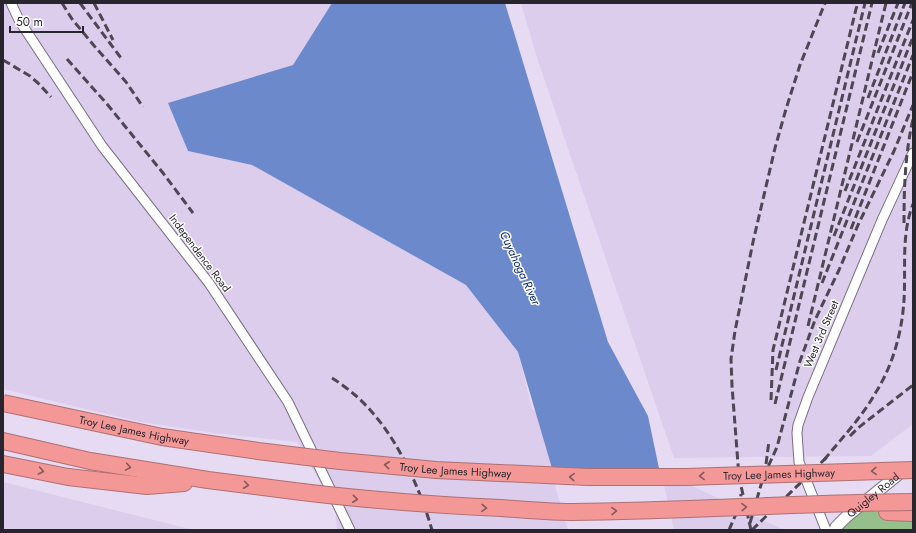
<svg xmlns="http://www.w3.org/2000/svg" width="916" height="533" font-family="Jost,sans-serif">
	<rect width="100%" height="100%" fill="#e7dbf4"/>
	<g fill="#dbcdeb">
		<path d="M 3,3 L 332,3 L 293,65 L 169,103 L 188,151 L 252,165 L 466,285 L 518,352 L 532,409 L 784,530 L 337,530 L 335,508 L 297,442 L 214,433 L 141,422 L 98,412 L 3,389 Z"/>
		<path d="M 521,3 L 913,3 L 913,424 L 871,456 L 674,458 L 537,58 Z"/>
		<path d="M 3,482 L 194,530 L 3,530 Z"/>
	</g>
	<path fill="#96c08b" d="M 862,504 L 866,510 L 913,516 L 913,530 L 835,530 Z"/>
	<path fill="#6c8acb" d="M 332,3 L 505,3 L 608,342 L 648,416 L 672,530 L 570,530 L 518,352 L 466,285 L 252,165 L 188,151 L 168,103 L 293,65 Z"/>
	<path fill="#e7dbf4" d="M 550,469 L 661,471 L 674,530 L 568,530 Z"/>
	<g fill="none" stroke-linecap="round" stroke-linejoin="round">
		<defs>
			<g id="minor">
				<path d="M 11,3 L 19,20 L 102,146 L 209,283 L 288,402 L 350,530"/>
				<path d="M 826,530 L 799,462 L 797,433 L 798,425 L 808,397 L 882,220 L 913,153"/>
			</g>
			<g id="tertiary">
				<path id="s1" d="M 835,530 L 836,527 L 846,517 L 905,469"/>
			</g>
			<g id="motorway">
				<path d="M 3,441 L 90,461 L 208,480 L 302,492"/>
				<path d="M 3,464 L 68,477 L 147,486 L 184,483"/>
				<path d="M 887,512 L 913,513"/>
			</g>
		</defs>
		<use href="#minor" stroke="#786d83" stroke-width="11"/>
		<use href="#tertiary" stroke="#786d83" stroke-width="13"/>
		<use href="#motorway" stroke="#ad7072" stroke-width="18"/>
		<use href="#minor" stroke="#fff" stroke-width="9"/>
		<use href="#tertiary" stroke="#fff" stroke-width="11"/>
		<use href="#motorway" stroke="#f49897" stroke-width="16"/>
		<g stroke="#4d4753" stroke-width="3" stroke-dasharray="8 4" stroke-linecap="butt">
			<path d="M 62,3 L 72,19 L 96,48 L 126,82 L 143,107"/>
			<path d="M 80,3 L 121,58"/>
			<path d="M 94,3 L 113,40"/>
			<path d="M 878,53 L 898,3"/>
			<path d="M 67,59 L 107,104 L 163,173 L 193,213"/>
			<path d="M 3,60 L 30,76 L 38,83 L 51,97"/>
			<path d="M 868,98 L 905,3"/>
			<path d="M 857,142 L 912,3"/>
			<path d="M 845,191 L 913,20"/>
			<path d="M 904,223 C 904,188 905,154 913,119"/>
			<path d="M 851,229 L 913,72"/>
			<path d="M 834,236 L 913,37"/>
			<path d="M 822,283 L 913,55"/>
			<path d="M 808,326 L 876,44 L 886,3"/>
			<path d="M 776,370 L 865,3"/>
			<path d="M 332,378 C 340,383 348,389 355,395 C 393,428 418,482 432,530"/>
			<path d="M 771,400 L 773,350 L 856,9 L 858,3"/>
			<path d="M 775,404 L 872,3"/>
			<path d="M 850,436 L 858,428 L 913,385"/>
			<path d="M 824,460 C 842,438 862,417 876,392 C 893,365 902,332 904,300 C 906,268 901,235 913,204"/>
			<path d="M 766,464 L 769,441"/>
			<path d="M 750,523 L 763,478 L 777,447 L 800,361 L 815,320 L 839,270 L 858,225 L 894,151 L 913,105"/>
			<path d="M 729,530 L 740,505 L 741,494"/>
			<path d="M 751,530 L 739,477 L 732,386 L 731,359 L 735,331 L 753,242 L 775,148 L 786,109 L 800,65 L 825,3"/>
			<path d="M 752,530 L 828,456"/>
		</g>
		<defs>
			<g id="motorway-bridge">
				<path id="s2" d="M 3,403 L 162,437 L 258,451 L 340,461 L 436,470 L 588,477 L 685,477 L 913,470"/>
				<path d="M 302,492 C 368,500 435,505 501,508 C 525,510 548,512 572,512 C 686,511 799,503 913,502"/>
			</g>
		</defs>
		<use href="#motorway-bridge" stroke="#ad7072" stroke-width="18" stroke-linecap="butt"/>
		<use href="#motorway-bridge" stroke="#f49897" stroke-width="16"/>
	</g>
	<defs><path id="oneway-chevron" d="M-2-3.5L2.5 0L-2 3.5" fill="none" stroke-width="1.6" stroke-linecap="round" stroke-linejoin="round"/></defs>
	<g stroke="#84595d">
		<use href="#oneway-chevron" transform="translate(387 465) rotate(-174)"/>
		<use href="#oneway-chevron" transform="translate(128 467) rotate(10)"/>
		<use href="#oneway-chevron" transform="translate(41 471) rotate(11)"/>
		<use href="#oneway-chevron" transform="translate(874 471) rotate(178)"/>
		<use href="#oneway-chevron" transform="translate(702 476) rotate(178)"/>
		<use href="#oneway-chevron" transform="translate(572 477) rotate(-177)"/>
		<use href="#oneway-chevron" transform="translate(246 485) rotate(7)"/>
		<use href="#oneway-chevron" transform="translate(355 499) rotate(6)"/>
		<use href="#oneway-chevron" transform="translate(744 507) rotate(-2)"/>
		<use href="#oneway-chevron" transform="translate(484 508) rotate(3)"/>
		<use href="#oneway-chevron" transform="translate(614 511) rotate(-1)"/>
	</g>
	<g text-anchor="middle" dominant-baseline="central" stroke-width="3" stroke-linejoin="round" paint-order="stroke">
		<g font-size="11" fill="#29252e" stroke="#fff">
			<text transform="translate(200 253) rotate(53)">Independence Road</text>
			<text transform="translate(821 334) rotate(-67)">West 3rd Street</text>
			<text stroke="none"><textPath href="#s2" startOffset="134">Troy Lee James Highway</textPath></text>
			<text stroke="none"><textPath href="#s2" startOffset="458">Troy Lee James Highway</textPath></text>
			<text stroke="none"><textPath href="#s2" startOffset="782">Troy Lee James Highway</textPath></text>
			<text stroke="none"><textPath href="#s1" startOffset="52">Quigley Road</textPath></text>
		</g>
		<g font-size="12" font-style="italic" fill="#0e2874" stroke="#fff">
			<text transform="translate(520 268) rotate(65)">Cuyahoga River</text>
		</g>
	</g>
	<rect width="916" height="533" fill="none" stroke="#29252e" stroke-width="8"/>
	<path d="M10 26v6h73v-6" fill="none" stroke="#29252e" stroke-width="2"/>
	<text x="16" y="26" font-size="12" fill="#29252e" stroke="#ffffff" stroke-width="3" paint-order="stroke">50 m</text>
</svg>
